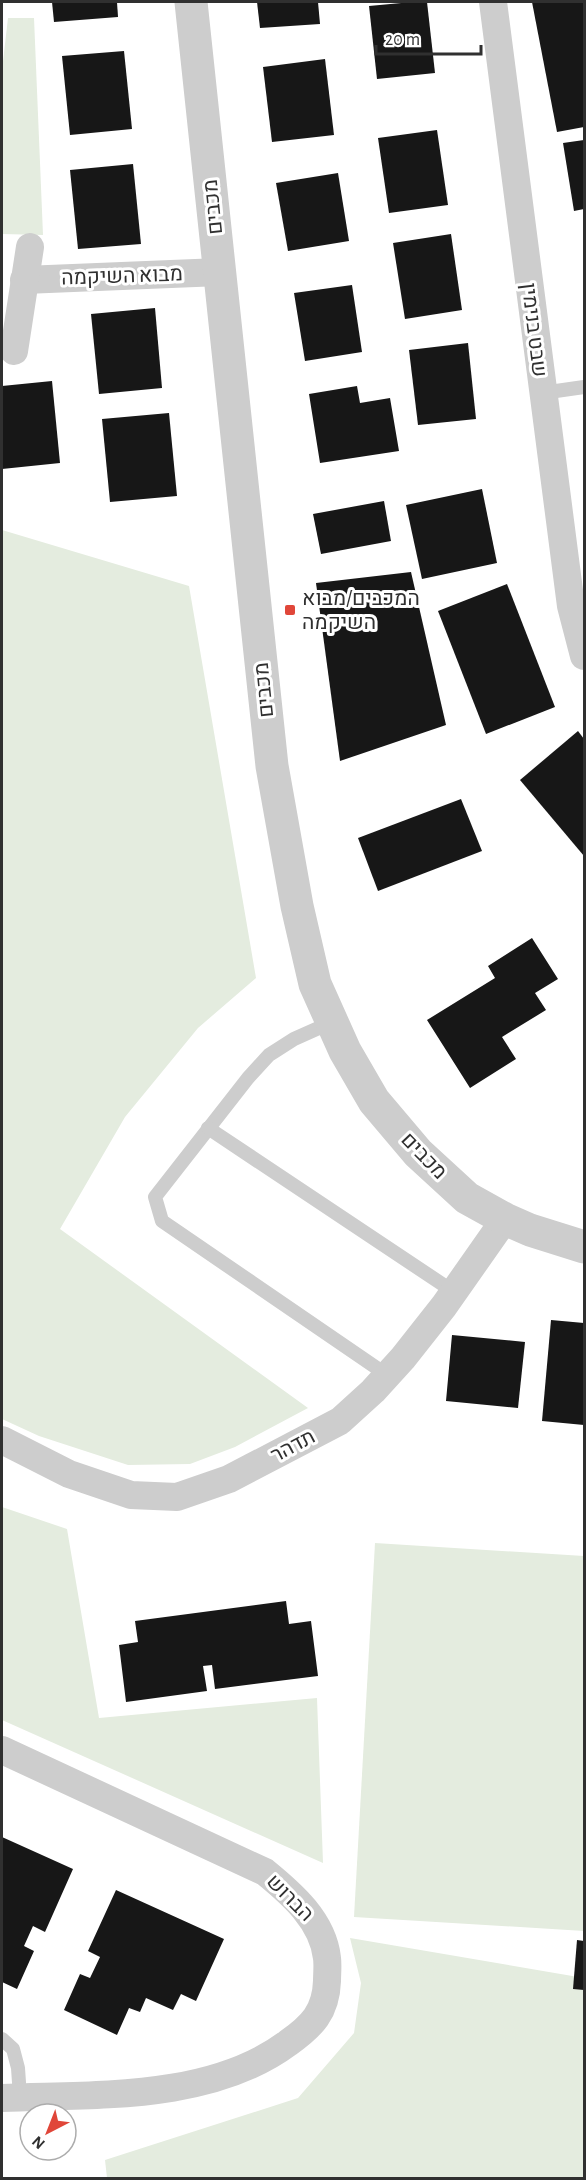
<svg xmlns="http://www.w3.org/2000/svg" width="586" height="2180" font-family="'Alegreya Sans',Heebo,sans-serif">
	<rect width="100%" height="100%" fill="#fff"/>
	<g fill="#e4ecdf">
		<path d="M 8,18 L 34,18 L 43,235 L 2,234 L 2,70 Z"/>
		<path d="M 2,530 L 189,586 L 256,978 L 198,1028 L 125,1117 L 60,1229 L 308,1408 L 235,1447 L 190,1464 L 128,1465 L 39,1436 L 2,1419 Z"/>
		<path d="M 2,1507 L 67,1529 L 99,1718 L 317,1698 L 323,1863 L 2,1720 Z"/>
		<path d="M 375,1543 L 584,1556 L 584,1931 L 354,1917 Z"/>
		<path d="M 350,1938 L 584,1978 L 584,2178 L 107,2178 L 105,2160 L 298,2098 L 354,2033 L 361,1983 Z"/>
	</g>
	<g fill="#171717">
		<path d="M 52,2 L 117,2 L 118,17 L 54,22 Z"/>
		<path d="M 257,2 L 318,2 L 320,24 L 260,28 Z"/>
		<path d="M 412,2 L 427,2 L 435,73 L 377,79 L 369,6 Z"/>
		<path d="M 532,2 L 584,2 L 584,127 L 557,132 Z"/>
		<path d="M 124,51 L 132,129 L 70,135 L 62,56 Z"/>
		<path d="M 325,59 L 334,135 L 272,142 L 263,67 Z"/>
		<path d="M 437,130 L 448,205 L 389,213 L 378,138 Z"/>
		<path d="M 584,140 L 584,209 L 574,211 L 563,143 Z"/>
		<path d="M 133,164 L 141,244 L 78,249 L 70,170 Z"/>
		<path d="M 338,173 L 349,241 L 288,251 L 276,183 Z"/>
		<path d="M 451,234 L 462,310 L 405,319 L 393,243 Z"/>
		<path d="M 352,285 L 362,352 L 305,361 L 294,293 Z"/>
		<path d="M 155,308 L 162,388 L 99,394 L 91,314 Z"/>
		<path d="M 468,343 L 476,419 L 418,425 L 409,350 Z"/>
		<path d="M 52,381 L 60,463 L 2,469 L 2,386 Z"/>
		<path d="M 357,386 L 360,403 L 390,398 L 399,451 L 320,463 L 309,394 Z"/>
		<path d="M 169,413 L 177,496 L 110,502 L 102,419 Z"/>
		<path d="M 482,489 L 497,563 L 422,579 L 406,505 Z"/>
		<path d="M 384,501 L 391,541 L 321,554 L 313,514 Z"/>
		<path d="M 411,572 L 446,725 L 340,761 L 316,583 Z"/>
		<path d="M 507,584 L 555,707 L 486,734 L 438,611 Z"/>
		<path d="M 578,731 L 584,739 L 584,856 L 520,780 Z"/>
		<path d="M 461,799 L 482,851 L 378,891 L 358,838 Z"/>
		<path d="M 532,938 L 558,979 L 535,993 L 546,1010 L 502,1037 L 516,1059 L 470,1088 L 427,1020 L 495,978 L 488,966 Z"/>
		<path d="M 551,1320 L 584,1323 L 584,1425 L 542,1421 Z"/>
		<path d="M 452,1335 L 525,1342 L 518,1408 L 446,1401 Z"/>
		<path d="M 286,1601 L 289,1624 L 311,1621 L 318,1676 L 215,1689 L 212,1665 L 203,1666 L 207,1691 L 126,1702 L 119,1645 L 138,1642 L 135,1621 Z"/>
		<path d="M 2,1837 L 73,1869 L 45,1932 L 33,1926 L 24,1946 L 34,1951 L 17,1989 L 2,1982 Z"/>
		<path d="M 116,1890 L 224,1939 L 196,2001 L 181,1994 L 173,2010 L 146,1998 L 140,2012 L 129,2008 L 117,2035 L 64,2010 L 80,1974 L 90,1978 L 100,1957 L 88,1951 Z"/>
		<path d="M 577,1940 L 584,1941 L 584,1990 L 573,1989 Z"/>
	</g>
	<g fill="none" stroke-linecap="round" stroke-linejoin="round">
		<g stroke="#cdcdcd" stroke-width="14">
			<path d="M 542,393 L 584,387"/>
			<path d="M 332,1022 L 294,1039 L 269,1055 L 248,1078 L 155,1197 L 162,1221 L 387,1375"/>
			<path d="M 208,1128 L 454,1292"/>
			<path d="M 2,2039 L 13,2049 L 18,2068 L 20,2097"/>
		</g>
		<g stroke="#cdcdcd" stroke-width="28">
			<path d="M 493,2 L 571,606 L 584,656"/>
			<path d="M 24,280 L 220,272"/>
			<path d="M 14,351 L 30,247"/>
			<path d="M 2,1440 L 69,1474 L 131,1495 L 177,1497 L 229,1479 L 340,1421 L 373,1391 L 403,1358 L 444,1306 L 505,1219"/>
			<path d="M 2,1750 L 265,1872 C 292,1894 323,1921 327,1958 C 328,1965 327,1974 327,1981 C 326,2012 312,2026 288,2043 C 210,2101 95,2094 2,2098"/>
		</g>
		<path stroke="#cdcdcd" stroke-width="33" d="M 191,2 L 272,766 L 297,906 L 315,984 L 345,1051 L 374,1101 L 418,1153 L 467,1198 L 505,1219 L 530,1230 L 584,1247"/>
	</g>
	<rect fill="#e04639" stroke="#fff" stroke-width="2" x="284" y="604" width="12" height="12" rx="3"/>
	<g text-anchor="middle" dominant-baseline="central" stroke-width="6" stroke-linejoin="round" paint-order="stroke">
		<g font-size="21" fill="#303030" stroke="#fff">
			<text transform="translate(213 207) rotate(-96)">מכבים</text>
			<text transform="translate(122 276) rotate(-2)">מבוא השיקמה</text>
			<text transform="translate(534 330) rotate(83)">שבט בנימין</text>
			<text transform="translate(264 690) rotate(-96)">מכבים</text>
			<text transform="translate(424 1156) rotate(46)">מכבים</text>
			<text transform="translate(293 1446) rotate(-28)">תדהר</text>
			<text transform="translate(290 1898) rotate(45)">הברוש</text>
		</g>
		<g font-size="21" fill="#303030" stroke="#fff" text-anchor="start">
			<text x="302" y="598">המכבים/מבוא<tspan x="302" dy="24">השיקמה</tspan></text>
		</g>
	</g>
	<rect width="586" height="2180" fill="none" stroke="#303030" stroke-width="6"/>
	<g transform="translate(48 2132) rotate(222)"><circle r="28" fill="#ffffff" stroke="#acacac" stroke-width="1.5"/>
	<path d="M0-4.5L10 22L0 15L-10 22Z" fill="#e04639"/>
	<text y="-9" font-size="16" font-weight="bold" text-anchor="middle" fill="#303030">N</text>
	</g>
	<path d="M376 45v9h105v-9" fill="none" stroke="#303030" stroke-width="3"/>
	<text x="385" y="45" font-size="18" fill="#303030" stroke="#ffffff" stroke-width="4.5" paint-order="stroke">20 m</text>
</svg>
